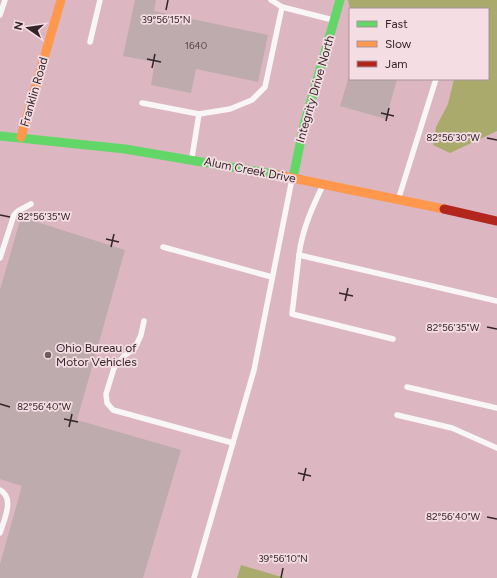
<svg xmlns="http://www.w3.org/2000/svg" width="497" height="578" font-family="Figtree,sans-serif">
	<rect width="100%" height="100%" fill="#d7c1c7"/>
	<path fill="#dcb7c1" d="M 0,0 L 348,0 L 350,9 L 350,79 L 454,79 L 448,104 L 436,127 L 450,153 L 497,131 L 497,578 L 285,578 L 241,565 L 237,578 L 0,578 Z"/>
	<g fill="#a9aa6c">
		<path d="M 348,0 L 497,0 L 497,131 L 450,153 L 433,145 L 436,127 L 448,104 L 454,79 L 488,79 L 488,9 L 350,9 Z"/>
		<path d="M 241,565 L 285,578 L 237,578 Z"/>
	</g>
	<g fill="#bdabae">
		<path d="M 135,0 L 156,0 L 154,11 L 268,35 L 258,82 L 196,69 L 191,93 L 151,85 L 155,62 L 123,56 Z"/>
		<path d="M 350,73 L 350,79 L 397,79 L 386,119 L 340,106 Z"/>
		<path d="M 21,217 L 125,250 L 77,420 L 181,450 L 143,578 L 0,578 L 0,564 L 22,486 L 0,479 L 0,290 Z"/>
	</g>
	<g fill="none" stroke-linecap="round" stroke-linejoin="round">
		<g stroke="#f9f6f7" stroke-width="5.5">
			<path d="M 271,0 L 282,7 L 333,20"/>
			<path d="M 0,15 L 5,0"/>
			<path d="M 90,42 L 100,0"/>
			<path d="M 142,103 L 199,114 L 230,109 L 252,100 L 265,87 L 282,7"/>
			<path d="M 192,157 L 199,114"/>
			<path d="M 323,185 C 312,208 302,230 299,255 L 497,301"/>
			<path d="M 399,197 L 436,79"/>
			<path d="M 163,247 L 272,277"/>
			<path d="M 299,255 L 292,314 L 393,339"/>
			<path d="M 0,258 L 14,215 L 18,211 L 31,204"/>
			<path d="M 144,321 L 141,335 L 135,348 L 124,356 L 114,368 L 106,394 L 107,403 L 113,410 L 233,443"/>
			<path d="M 407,387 L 497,408"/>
			<path d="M 397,415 L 452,428 L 497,448"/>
			<path d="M 0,490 C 15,498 4,520 0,533"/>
			<path d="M 194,578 L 254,370 L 292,179"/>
		</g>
		<g stroke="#63d668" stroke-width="9">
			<path d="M 0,136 L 125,149 L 278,175"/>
			<path d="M 293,178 L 304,125 L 340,0"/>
		</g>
		<g stroke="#ff974d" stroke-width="9">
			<path d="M 21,137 L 61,0"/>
			<path d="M 278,175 L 444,209"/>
		</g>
		<path stroke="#b3261e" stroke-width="9" d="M 444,209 L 497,221"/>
	</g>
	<path fill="none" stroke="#342429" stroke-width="1.5" d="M 166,10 L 168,0M 147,59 L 161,62M 152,68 L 155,54M 381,113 L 394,116M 386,121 L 389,108M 487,138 L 497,140M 0,215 L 10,217M 106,239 L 119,242M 111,247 L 114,234M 339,293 L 353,296M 345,301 L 348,288M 487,327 L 497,329M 0,404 L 10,407M 64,419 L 78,422M 69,427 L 72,414M 298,473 L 311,476M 303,481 L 306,468M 487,517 L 497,519M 281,578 L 283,568"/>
	<circle fill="#6d5b60" stroke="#f4dee4" stroke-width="1.5" cx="48" cy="355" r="4"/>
	<g text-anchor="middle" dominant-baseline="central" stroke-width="3.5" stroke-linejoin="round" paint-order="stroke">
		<g font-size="10" fill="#58484c">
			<text x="196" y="45">1640</text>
		</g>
		<g font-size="12" fill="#342429" stroke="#f4dee4">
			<text transform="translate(315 89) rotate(-74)">Integrity Drive North</text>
			<text transform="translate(34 92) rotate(-74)">Franklin Road</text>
			<text transform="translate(250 170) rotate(11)">Alum Creek Drive</text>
		</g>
		<g font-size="12" fill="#342429" stroke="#f4dee4" text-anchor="start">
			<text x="56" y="348">Ohio Bureau of<tspan x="56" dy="14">Motor Vehicles</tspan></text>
		</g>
	</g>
	<g font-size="10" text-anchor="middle" fill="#342429" stroke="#f4dee4" stroke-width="3.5" stroke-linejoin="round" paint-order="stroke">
		<text x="166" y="23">39°56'15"N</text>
		<text x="453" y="141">82°56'30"W</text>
		<text x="44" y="220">82°56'35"W</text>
		<text x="453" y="331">82°56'35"W</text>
		<text x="44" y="410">82°56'40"W</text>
		<text x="453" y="520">82°56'40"W</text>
		<text x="283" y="562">39°56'10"N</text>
	</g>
	<rect x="349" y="8" width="140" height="72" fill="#f4dee4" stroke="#a79499"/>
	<rect x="357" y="21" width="20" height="6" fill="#63d668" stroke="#a79499"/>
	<text x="385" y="28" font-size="12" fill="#342429">Fast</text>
	<rect x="357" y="41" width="20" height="6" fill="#ff974d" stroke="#a79499"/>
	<text x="385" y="48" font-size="12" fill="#342429">Slow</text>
	<rect x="357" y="61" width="20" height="6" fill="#b3261e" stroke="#a79499"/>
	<text x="385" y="68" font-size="12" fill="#342429">Jam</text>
	<g transform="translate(28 28) rotate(283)" stroke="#f4dee4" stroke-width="3" paint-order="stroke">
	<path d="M0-3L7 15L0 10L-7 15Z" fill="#342429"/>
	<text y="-6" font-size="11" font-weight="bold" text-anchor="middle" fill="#342429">N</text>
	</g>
</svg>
